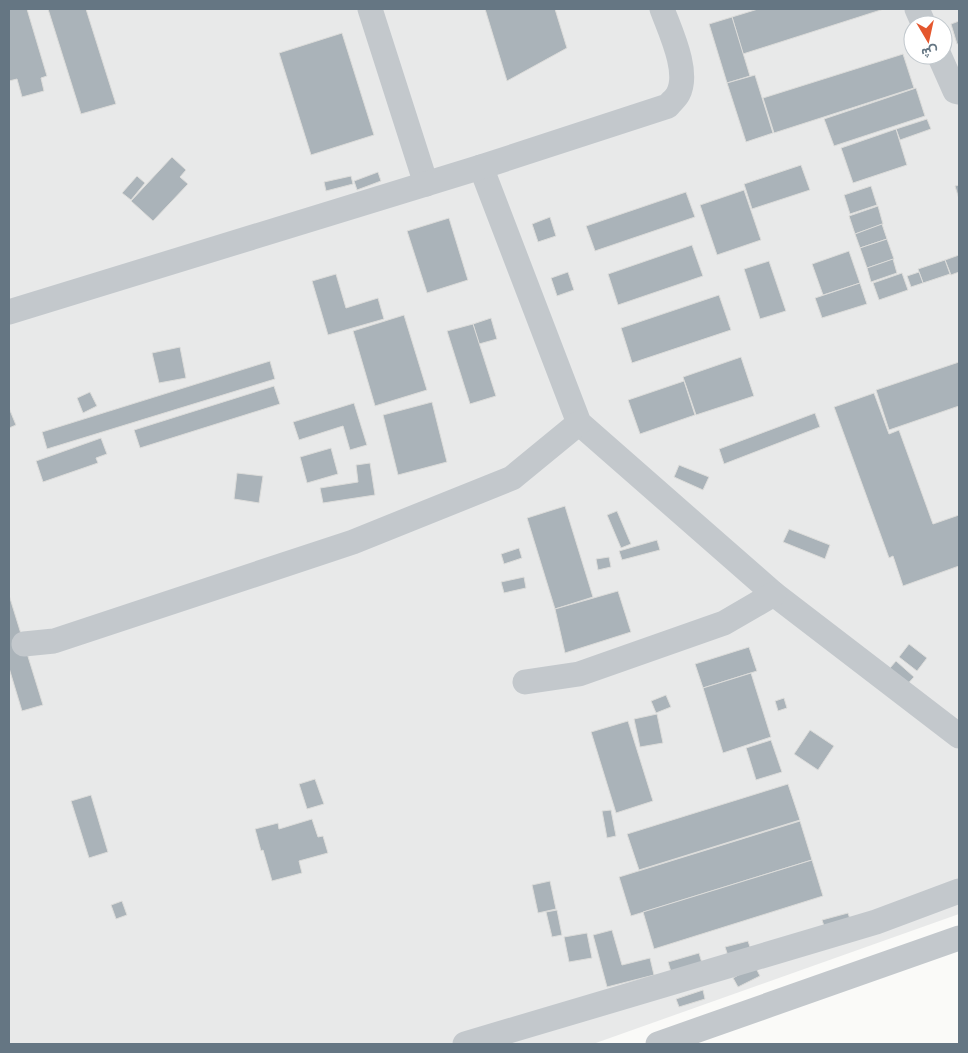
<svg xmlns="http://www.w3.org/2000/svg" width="968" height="1053" font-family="'Asap Condensed',Vazirmatn,sans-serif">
	<rect width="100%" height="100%" fill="#fafaf8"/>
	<path fill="#e8e9e9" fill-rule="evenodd" d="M 9,9 L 959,9 L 959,914 L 593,1044 L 9,1044 ZM 913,25 L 943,25 L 943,55 L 913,55 Z"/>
	<g fill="#aab3b9" stroke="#dcdcda">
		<path d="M 9,9 L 27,9 L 47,76 L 41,78 L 44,91 L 22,97 L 17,79 L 9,81 Z"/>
		<path d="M 48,9 L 86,9 L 116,104 L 81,114 Z"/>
		<path d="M 485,9 L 555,9 L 567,48 L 507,81 Z"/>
		<path d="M 758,9 L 884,9 L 743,54 L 732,17 Z"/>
		<path d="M 732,17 L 750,76 L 727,83 L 709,24 Z"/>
		<path d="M 959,21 L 959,44 L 957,44 L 951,24 Z"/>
		<path d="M 342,33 L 374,135 L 311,155 L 279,53 Z"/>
		<path d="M 903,54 L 914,88 L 774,133 L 763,98 Z"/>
		<path d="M 755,75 L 773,133 L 746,142 L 727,83 Z"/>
		<path d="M 916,88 L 925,116 L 834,146 L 824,119 Z"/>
		<path d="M 927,119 L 931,129 L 900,140 L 896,129 Z"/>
		<path d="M 896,129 L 907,165 L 853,183 L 841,148 Z"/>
		<path d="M 172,157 L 186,170 L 180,177 L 188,184 L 153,221 L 131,201 Z"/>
		<path d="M 801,165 L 810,190 L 752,209 L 744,184 Z"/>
		<path d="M 378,172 L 381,181 L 357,190 L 354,181 Z"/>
		<path d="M 137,176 L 145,183 L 131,200 L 122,193 Z"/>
		<path d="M 351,176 L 353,184 L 326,191 L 324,182 Z"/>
		<path d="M 959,185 L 959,199 L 955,186 Z"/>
		<path d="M 871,186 L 877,205 L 850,214 L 844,195 Z"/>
		<path d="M 744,190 L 761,240 L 717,255 L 700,205 Z"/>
		<path d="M 686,192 L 695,217 L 595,251 L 586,226 Z"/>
		<path d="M 878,206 L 883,224 L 855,234 L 849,216 Z"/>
		<path d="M 550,217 L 556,236 L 538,242 L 532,224 Z"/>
		<path d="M 449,218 L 468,280 L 427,293 L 407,231 Z"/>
		<path d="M 882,224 L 887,239 L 860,248 L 855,234 Z"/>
		<path d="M 887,239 L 894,259 L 867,268 L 860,248 Z"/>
		<path d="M 692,245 L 703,276 L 618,305 L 608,274 Z"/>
		<path d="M 849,251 L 860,283 L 823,295 L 812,264 Z"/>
		<path d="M 959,255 L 959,272 L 951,275 L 945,260 Z"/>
		<path d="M 893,259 L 897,273 L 871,282 L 867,268 Z"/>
		<path d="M 945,260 L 950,274 L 923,283 L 918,269 Z"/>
		<path d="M 769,261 L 786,311 L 760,319 L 744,269 Z"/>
		<path d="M 568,272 L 574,290 L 557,296 L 551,278 Z"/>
		<path d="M 919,272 L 923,283 L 911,287 L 907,276 Z"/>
		<path d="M 902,273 L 908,290 L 879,300 L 873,283 Z"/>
		<path d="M 336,274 L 346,308 L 378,298 L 384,319 L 328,335 L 312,281 Z"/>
		<path d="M 860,283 L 867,304 L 822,318 L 815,298 Z"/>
		<path d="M 719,295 L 731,330 L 632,363 L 621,328 Z"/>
		<path d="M 404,315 L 427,390 L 375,406 L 353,331 Z"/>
		<path d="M 491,318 L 497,339 L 479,344 L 473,324 Z"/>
		<path d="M 473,324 L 496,396 L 470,404 L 447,331 Z"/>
		<path d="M 180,347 L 186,378 L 159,383 L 152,353 Z"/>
		<path d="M 741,357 L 754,396 L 696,415 L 683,377 Z"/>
		<path d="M 270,361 L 275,379 L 47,449 L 42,432 Z"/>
		<path d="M 959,362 L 959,406 L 889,430 L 876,390 Z"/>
		<path d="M 684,381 L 695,415 L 640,434 L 628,400 Z"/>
		<path d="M 274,386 L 280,404 L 140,448 L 134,430 Z"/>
		<path d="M 90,392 L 97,406 L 83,413 L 77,398 Z"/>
		<path d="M 874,393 L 889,434 L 899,430 L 933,524 L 959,515 L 959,566 L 903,586 L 893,556 L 889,558 L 834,407 Z"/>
		<path d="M 432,402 L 447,462 L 398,475 L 383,415 Z"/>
		<path d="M 354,403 L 367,445 L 350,450 L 343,426 L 299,440 L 293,422 Z"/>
		<path d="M 9,408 L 16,425 L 9,428 Z"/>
		<path d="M 815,413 L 820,427 L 724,464 L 719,449 Z"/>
		<path d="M 101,438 L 107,454 L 96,458 L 98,463 L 43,482 L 36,461 Z"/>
		<path d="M 331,448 L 338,474 L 307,483 L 300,457 Z"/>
		<path d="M 370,463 L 375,495 L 323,503 L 320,488 L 358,482 L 356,465 Z"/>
		<path d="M 679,465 L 709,477 L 703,490 L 674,477 Z"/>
		<path d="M 237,473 L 263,476 L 259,503 L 234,499 Z"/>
		<path d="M 565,506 L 593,597 L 555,609 L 527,518 Z"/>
		<path d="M 617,511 L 631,544 L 621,548 L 607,515 Z"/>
		<path d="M 789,529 L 830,545 L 825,559 L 783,542 Z"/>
		<path d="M 657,540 L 660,550 L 622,560 L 619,551 Z"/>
		<path d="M 519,548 L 522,558 L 504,564 L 501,554 Z"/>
		<path d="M 609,557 L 611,567 L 598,570 L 596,559 Z"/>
		<path d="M 524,577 L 526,588 L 504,593 L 501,582 Z"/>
		<path d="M 618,591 L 631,632 L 565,653 L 555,609 Z"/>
		<path d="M 9,595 L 43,705 L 22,711 L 9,668 Z"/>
		<path d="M 909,644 L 927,658 L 917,671 L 899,657 Z"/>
		<path d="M 749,647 L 757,671 L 703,688 L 695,664 Z"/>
		<path d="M 896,661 L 914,677 L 902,690 L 884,675 Z"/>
		<path d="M 751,673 L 771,737 L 723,753 L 703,688 Z"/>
		<path d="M 666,695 L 671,707 L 656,713 L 651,701 Z"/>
		<path d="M 784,698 L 787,708 L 778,711 L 775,701 Z"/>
		<path d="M 657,714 L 663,743 L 640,747 L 634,719 Z"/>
		<path d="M 628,721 L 653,801 L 616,813 L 591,732 Z"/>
		<path d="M 810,730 L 834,746 L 818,770 L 794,754 Z"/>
		<path d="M 771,740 L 782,772 L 756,780 L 746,748 Z"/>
		<path d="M 315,779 L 324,804 L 307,809 L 299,784 Z"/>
		<path d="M 788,784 L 800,820 L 639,870 L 627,834 Z"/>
		<path d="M 91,795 L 108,852 L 89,858 L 71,801 Z"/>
		<path d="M 611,810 L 616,836 L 607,838 L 602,811 Z"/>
		<path d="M 312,819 L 318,837 L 323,836 L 328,853 L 299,861 L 302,873 L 272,881 L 263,850 L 261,851 L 255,829 L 278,823 L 279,829 Z"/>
		<path d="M 800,821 L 812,860 L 631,916 L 619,877 Z"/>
		<path d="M 812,860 L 823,896 L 654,949 L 643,912 Z"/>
		<path d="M 550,881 L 556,909 L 538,913 L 532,885 Z"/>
		<path d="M 122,901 L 127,915 L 116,919 L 111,905 Z"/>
		<path d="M 557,910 L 562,935 L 552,937 L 546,912 Z"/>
		<path d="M 848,913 L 851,922 L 825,929 L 822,920 Z"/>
		<path d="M 612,930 L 622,965 L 650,958 L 654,975 L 607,987 L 593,935 Z"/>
		<path d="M 587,933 L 592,958 L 569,962 L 564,937 Z"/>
		<path d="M 748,941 L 751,950 L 728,956 L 725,947 Z"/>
		<path d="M 699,953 L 702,963 L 671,972 L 668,962 Z"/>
		<path d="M 755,966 L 760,976 L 738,987 L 733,978 Z"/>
		<path d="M 703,990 L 705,999 L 679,1007 L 676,999 Z"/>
	</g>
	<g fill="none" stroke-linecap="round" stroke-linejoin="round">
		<g stroke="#c3c8cc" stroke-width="25">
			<path d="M 370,9 L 426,184"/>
			<path d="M 917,9 L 924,25"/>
			<path d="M 939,55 L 955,91 L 959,92"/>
			<path d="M 481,167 L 579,423 L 774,594 L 959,736"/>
			<path d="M 9,312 L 481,167 L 668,106 C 671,102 676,98 678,94 C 690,72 670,31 662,9"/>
			<path d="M 24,644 L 54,641 L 353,542 L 512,478 L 579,423"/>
			<path d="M 525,682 L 579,674 L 724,623 L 774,594"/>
			<path d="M 465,1044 L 876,922 L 959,891"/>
			<path d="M 658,1044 L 959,938"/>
		</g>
	</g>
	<rect width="968" height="1053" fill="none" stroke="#657683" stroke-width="20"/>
	<g transform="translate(928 40) rotate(171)"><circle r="24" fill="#ffffff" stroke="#c1c8cd"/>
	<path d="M0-4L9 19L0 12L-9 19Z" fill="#e4572e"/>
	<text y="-8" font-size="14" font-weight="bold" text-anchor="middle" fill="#657683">ش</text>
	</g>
</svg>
